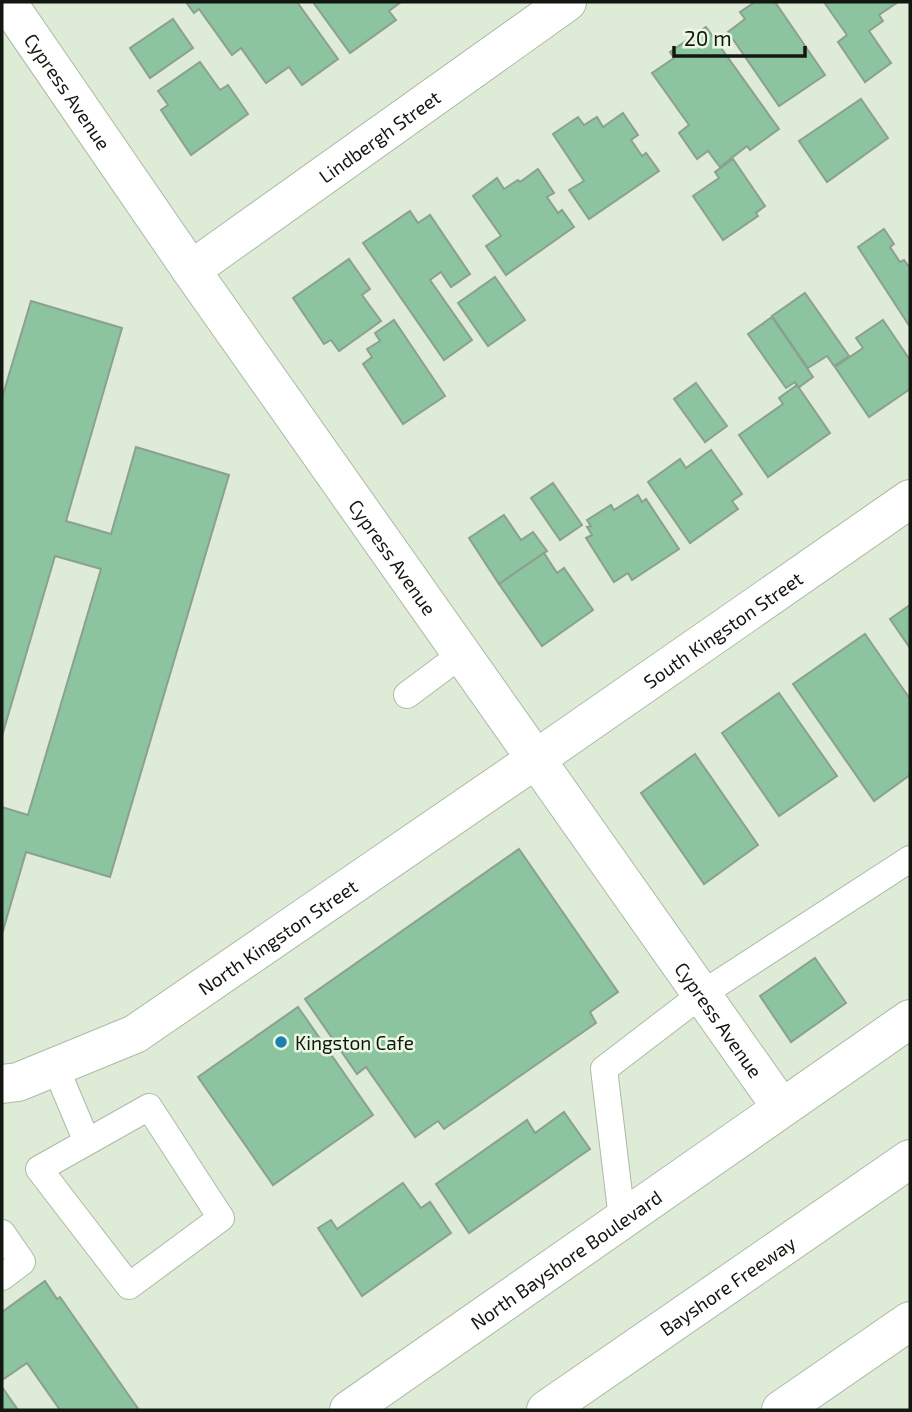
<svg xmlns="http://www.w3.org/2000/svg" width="912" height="1412" font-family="'Exo 2',sans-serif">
	<rect width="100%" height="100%" fill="#ddebd7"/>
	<g fill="#8bc49f" stroke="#8ca092" stroke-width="2">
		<path d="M 186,2 L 297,2 L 338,59 L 302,85 L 289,67 L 266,83 L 241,48 L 232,55 L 199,9 L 194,13 Z"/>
		<path d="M 313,2 L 401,2 L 389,11 L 396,20 L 350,53 Z"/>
		<path d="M 755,2 L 775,2 L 825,75 L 779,106 L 728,32 L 745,19 L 740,12 Z"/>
		<path d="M 824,2 L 898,2 L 879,15 L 883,21 L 869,31 L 891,63 L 865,82 L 838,42 L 847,35 Z"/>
		<path d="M 173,19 L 193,48 L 150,78 L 130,48 Z"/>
		<path d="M 706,27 L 779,129 L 750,150 L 747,146 L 720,167 L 708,151 L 697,159 L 679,133 L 689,125 L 652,73 L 674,58 L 670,52 Z"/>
		<path d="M 200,62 L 220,90 L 228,85 L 248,114 L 191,155 L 161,110 L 168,105 L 158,91 Z"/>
		<path d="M 861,99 L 888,138 L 827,182 L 799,141 Z"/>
		<path d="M 623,113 L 638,135 L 631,140 L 642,156 L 646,153 L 659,171 L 589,219 L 569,190 L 584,181 L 553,134 L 578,117 L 584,125 L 597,117 L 603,127 Z"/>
		<path d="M 733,159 L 765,206 L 756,213 L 758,216 L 723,240 L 693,196 L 719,178 L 715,172 Z"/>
		<path d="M 538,169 L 554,193 L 547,197 L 558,213 L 562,210 L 574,227 L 506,275 L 486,246 L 501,236 L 473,196 L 497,178 L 504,189 L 518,180 L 520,182 Z"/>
		<path d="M 410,211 L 418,223 L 430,215 L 470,274 L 451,287 L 441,272 L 430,280 L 472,340 L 444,360 L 363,243 Z"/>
		<path d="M 884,229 L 894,244 L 890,247 L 900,262 L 904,260 L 910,268 L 910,327 L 858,247 Z"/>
		<path d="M 349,259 L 370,289 L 362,295 L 381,321 L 339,351 L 331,340 L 324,344 L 293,298 Z"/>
		<path d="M 495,277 L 525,320 L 488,346 L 458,303 Z"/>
		<path d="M 805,293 L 849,356 L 834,366 L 827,356 L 808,368 L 772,316 Z"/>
		<path d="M 31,301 L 122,328 L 66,521 L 111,534 L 136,447 L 229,475 L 110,877 L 26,852 L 2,934 L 2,807 L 28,815 L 101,569 L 55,556 L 2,736 L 2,398 Z"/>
		<path d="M 772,317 L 813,377 L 798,388 L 795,382 L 786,388 L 748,334 Z"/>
		<path d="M 394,320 L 445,396 L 403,424 L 363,364 L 372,357 L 367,349 L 380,341 L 375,333 Z"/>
		<path d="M 883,320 L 910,360 L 910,389 L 869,417 L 835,367 L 863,348 L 856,338 Z"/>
		<path d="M 696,383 L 727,426 L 705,442 L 674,399 Z"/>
		<path d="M 797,385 L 830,433 L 768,477 L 739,435 L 783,404 L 779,398 Z"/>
		<path d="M 711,450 L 742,494 L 732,501 L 738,509 L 690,543 L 648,482 L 680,459 L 686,468 Z"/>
		<path d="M 553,483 L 582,525 L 560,540 L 531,498 Z"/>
		<path d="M 638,495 L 642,502 L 646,499 L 679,549 L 632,580 L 628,573 L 614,582 L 586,538 L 592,535 L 587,527 L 591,526 L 587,520 L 611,505 L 614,510 Z"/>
		<path d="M 504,515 L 521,540 L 533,532 L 547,551 L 499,584 L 469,538 Z"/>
		<path d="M 544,553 L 557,573 L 564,568 L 593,610 L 542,646 L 499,584 Z"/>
		<path d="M 910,605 L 910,648 L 890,619 Z"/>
		<path d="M 865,634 L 910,699 L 910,775 L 874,801 L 793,684 Z"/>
		<path d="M 779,693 L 837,776 L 779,816 L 722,733 Z"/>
		<path d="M 695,754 L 758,845 L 704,884 L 641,793 Z"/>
		<path d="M 519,849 L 618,992 L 590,1012 L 596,1023 L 444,1129 L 438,1121 L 415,1137 L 366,1067 L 357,1074 L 305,999 Z"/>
		<path d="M 815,958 L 846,1003 L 791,1042 L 760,996 Z"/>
		<path d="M 298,1007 L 373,1115 L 273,1185 L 198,1077 Z"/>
		<path d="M 564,1112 L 590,1149 L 469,1233 L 436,1184 L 527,1120 L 535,1133 Z"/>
		<path d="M 403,1183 L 421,1208 L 430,1202 L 451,1233 L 362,1296 L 318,1228 L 331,1220 L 337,1229 Z"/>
		<path d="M 45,1281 L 57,1299 L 60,1297 L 139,1410 L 60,1410 L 27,1363 L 2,1380 L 2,1312 Z"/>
		<path d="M 2,1387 L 18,1410 L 2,1410 Z"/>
	</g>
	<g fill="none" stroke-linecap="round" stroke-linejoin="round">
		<defs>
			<g id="lane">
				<path d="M 407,695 L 462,654"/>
				<path d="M 55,1066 L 87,1142 L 39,1169 L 129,1286 L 221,1218 L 149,1107 L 87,1142"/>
				<path d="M 622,1219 L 604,1069 L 702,994 L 910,859"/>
				<path d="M 2,1233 L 22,1262 L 2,1277"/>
			</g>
			<g id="street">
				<path id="s1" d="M 7,2 L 191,270 L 781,1107"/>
				<path id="s2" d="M 191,270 L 567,2"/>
				<path id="s3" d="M 2,1084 L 18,1082 L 135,1034 L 536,759 L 910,499"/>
			</g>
			<g id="secondary">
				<path id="s4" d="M 349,1410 L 910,1019"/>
			</g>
			<g id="highway">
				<path id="s5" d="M 546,1410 L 910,1159"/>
				<path d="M 781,1410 L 910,1321"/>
			</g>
		</defs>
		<use href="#lane" stroke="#acbaa7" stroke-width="28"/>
		<use href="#street" stroke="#acbaa7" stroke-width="40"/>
		<use href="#secondary" stroke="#acbaa7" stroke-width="40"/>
		<use href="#highway" stroke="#acbaa7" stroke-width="40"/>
		<use href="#lane" stroke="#fff" stroke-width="26"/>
		<use href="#street" stroke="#fff" stroke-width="38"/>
		<use href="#secondary" stroke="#fff" stroke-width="38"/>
		<use href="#highway" stroke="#fff" stroke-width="38"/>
	</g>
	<circle fill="#1c81ab" stroke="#eaf8e4" stroke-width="2.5" cx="281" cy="1042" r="7"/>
	<g text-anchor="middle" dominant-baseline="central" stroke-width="5" stroke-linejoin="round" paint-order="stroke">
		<g font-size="19" fill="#121710" stroke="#eaf8e4">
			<text stroke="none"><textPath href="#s1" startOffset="108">Cypress Avenue</textPath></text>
			<text stroke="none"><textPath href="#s2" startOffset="231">Lindbergh Street</textPath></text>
			<text stroke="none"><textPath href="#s1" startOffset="676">Cypress Avenue</textPath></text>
			<text stroke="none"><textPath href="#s3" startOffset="856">South Kingston Street</textPath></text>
			<text stroke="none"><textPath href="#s3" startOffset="315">North Kingston Street</textPath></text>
			<text stroke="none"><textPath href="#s1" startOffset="1242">Cypress Avenue</textPath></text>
			<text stroke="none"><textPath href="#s4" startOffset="264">North Bayshore Boulevard</textPath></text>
			<text stroke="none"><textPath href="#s5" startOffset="220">Bayshore Freeway</textPath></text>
		</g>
		<g font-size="19" fill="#121710" stroke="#eaf8e4" text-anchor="start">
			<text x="295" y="1042">Kingston Cafe</text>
		</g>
	</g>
	<rect width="912" height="1412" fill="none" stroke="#121710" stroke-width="7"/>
	<path d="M674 46v10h131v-10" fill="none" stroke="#121710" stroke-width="3.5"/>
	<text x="684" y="46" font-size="21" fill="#121710" stroke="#eaf8e4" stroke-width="5" paint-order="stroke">20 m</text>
</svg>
